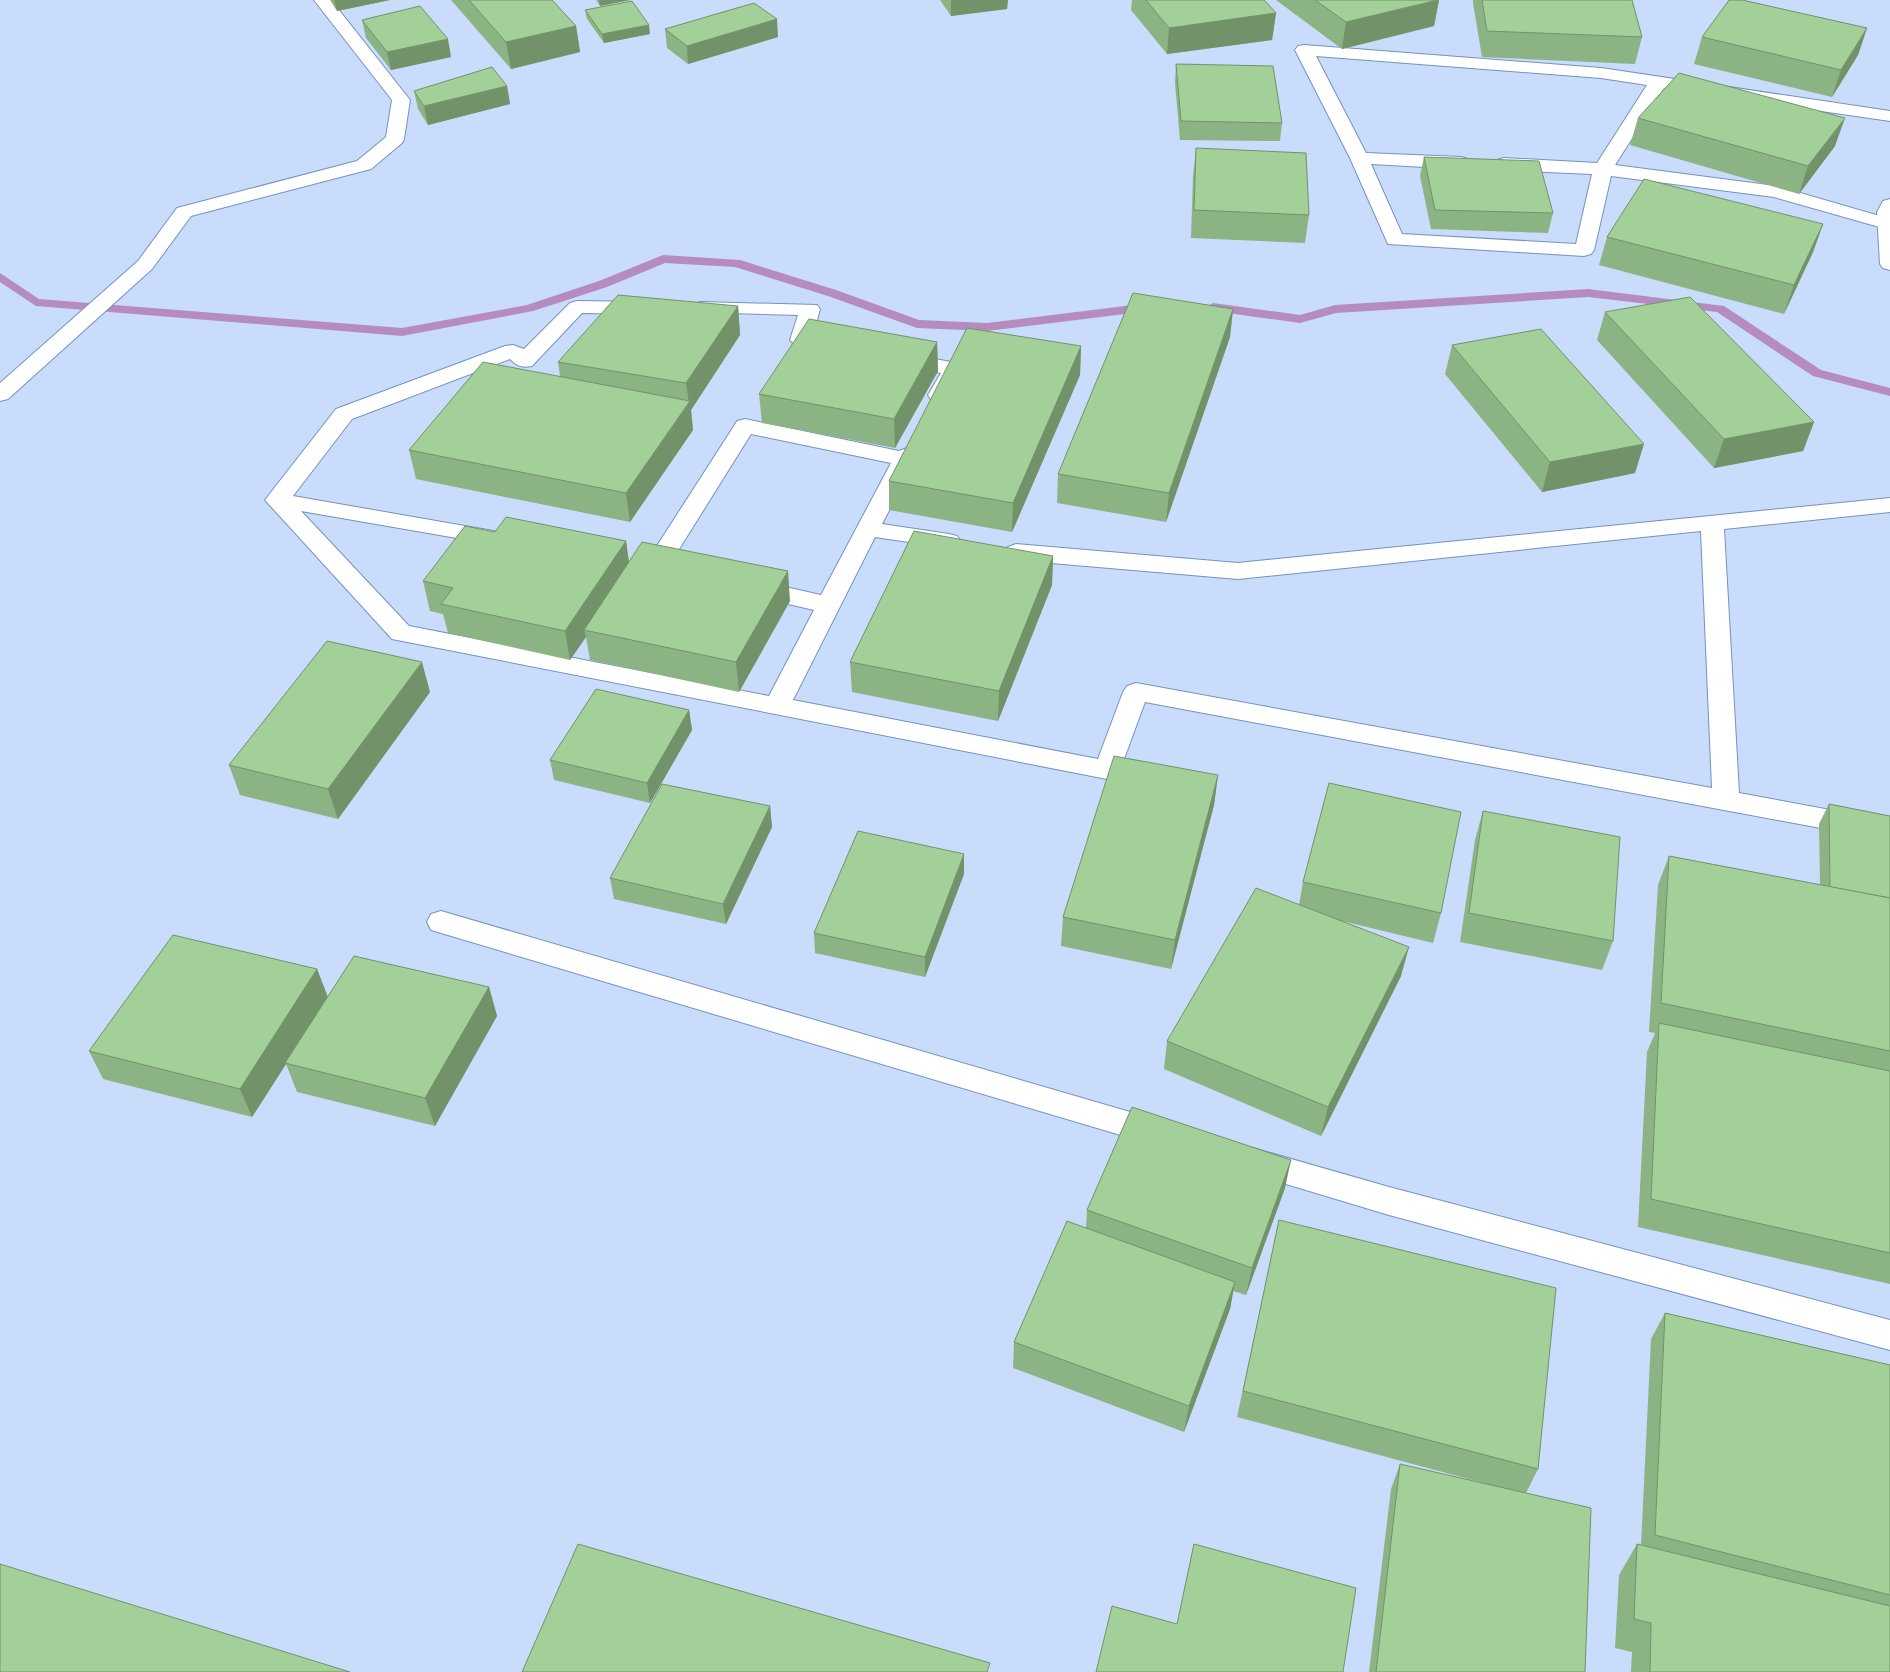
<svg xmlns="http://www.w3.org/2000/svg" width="1890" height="1672" font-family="'DejaVu Sans',sans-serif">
	<rect width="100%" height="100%" fill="#c9dcfb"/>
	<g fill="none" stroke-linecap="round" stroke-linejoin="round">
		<g fill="#b58bc0" fill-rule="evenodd">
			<path d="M 663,255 L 740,260 L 836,290 L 919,320 L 987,323 L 1149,303 L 1155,307 L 1149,311 L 987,331 L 917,328 L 828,296 L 735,267 L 665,263 L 607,287 L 533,311 L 402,336 L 36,306 L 0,282 L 0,273 L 39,299 L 402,328 L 527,305 L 599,281 Z"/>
			<path d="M 1588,289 L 1724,306 L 1821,370 L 1890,388 L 1890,396 L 1813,376 L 1717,312 L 1588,297 L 1336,313 L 1300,323 L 1213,311 L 1207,307 L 1213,303 L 1300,315 L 1335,305 Z"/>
		</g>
		<defs>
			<g id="lane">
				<path d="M 577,301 L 645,302 L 652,304 L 655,308 L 652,312 L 645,314 L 582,313 L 532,366 C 522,368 517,366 510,359 L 352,419 L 293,496 L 505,533 L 509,538 L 505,543 L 497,545 L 301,511 L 409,626 L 769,696 L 814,610 L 745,594 L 742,588 L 745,582 L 754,580 L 821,595 L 891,463 L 751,434 L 671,562 L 679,564 L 682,569 L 679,574 L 670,577 L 648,571 L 644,566 L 734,426 L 737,421 L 745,419 L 899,451 L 907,448 L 915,450 L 918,455 L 882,524 L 949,534 L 957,536 L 961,541 L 957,546 L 949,548 L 875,537 L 793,700 L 1098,759 L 1123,692 L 1127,686 L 1136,683 L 1712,788 L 1701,531 L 1238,579 L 1016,560 L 1008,557 L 1004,552 L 1008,547 L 1016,544 L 1238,563 L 1890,498 L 1890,512 L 1724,529 L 1739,793 L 1890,821 L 1890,841 L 1145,702 L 1120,770 L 1116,777 L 1107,779 L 392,639 L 265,500 L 336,409 L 505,346 L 513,345 L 524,349 L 570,303 Z"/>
				<path d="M 701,302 L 817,305 L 820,309 L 813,336 L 830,340 L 834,344 L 830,348 L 823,350 L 794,344 L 790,340 L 798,315 L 694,312 L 691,308 L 694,304 Z"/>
				<path d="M 902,353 L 962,364 L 965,369 L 947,400 L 939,402 L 931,400 L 928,395 L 941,373 L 894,364 L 891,359 L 894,354 Z"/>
			</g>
			<g id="street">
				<path d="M 314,0 L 331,0 L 410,100 L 404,139 L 402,143 L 371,169 L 191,216 L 152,269 L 8,399 L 0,401 L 0,383 L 138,261 L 177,208 L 357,161 L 386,137 L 392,100 Z"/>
				<path d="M 1304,45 L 1601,68 L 1890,111 L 1890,121 L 1664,88 L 1615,165 L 1776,186 L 1890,219 L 1890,230 L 1774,197 L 1611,176 L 1594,250 L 1591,254 L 1584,256 L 1388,244 L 1350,158 L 1295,50 L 1298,46 ZM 1316,56 L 1601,78 L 1647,85 L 1597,163 L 1504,158 L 1497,160 L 1495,164 L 1497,168 L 1504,170 L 1592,174 L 1576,244 L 1402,234 L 1371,164 L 1461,169 L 1468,167 L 1470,163 L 1468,159 L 1461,157 L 1366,153 Z"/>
				<path d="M 441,911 L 1161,1121 L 1172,1125 L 1177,1134 L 1172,1143 L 1161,1147 L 431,930 L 427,922 L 431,914 Z"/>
				<path d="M 1253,1148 L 1389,1187 L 1890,1320 L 1890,1350 L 1389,1215 L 1253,1174 L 1242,1170 L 1237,1161 L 1242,1152 Z"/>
			</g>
			<path id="secondary" d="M 1890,199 L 1890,270 L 1883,268 L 1880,264 L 1877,212 L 1883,201 Z"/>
		</defs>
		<use href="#lane" stroke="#7492c1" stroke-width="2"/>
		<use href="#street" stroke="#7492c1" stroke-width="2"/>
		<use href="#secondary" stroke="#7492c1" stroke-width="2"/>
		<use href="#lane" fill="#fff" fill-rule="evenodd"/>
		<use href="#street" fill="#fff" fill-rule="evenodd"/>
		<use href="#secondary" fill="#fff" fill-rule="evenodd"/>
	</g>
	<g fill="#8cb383">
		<path d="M 330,0 L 390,0 L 337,11 Z"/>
		<path d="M 451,0 L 552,0 L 576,26 L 580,52 L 511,69 Z"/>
		<path d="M 596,0 L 630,0 L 600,6 Z"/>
		<path d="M 940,0 L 1008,0 L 1007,9 L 951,16 Z"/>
		<path d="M 1132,0 L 1264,0 L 1276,13 L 1272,40 L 1167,54 L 1131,10 Z"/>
		<path d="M 1276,0 L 1439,0 L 1434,26 L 1342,49 Z"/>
		<path d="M 1473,0 L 1632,0 L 1642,37 L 1635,64 L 1482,57 L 1473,3 Z"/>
		<path d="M 585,10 L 650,34 L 604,43 L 587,19 Z"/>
		<path d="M 362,20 L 451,57 L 391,70 L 366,38 Z"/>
		<path d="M 1867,28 L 1858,55 L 1832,97 L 1694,64 L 1702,37 Z"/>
		<path d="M 665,29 L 778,37 L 688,64 L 667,48 Z"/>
		<path d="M 1176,64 L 1282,123 L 1280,141 L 1180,140 L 1175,83 Z"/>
		<path d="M 507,86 L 510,104 L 428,125 L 418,109 L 414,91 Z"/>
		<path d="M 1638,118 L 1835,146 L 1799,194 L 1630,145 Z"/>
		<path d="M 1196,148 L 1309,215 L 1305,243 L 1191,238 L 1193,176 Z"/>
		<path d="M 1424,157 L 1553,213 L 1548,233 L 1431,229 L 1420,176 Z"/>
		<path d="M 1823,224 L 1813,252 L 1784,314 L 1599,265 L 1607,237 Z"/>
		<path d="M 738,306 L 740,335 L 691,410 L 693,430 L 630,522 L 416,479 L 409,450 L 560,376 L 558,362 Z"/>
		<path d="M 1233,309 L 1230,337 L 1166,522 L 1057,503 L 1058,474 Z"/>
		<path d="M 1605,312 L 1814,422 L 1803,451 L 1714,468 L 1597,340 Z"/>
		<path d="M 937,342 L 938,371 L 895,448 L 762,423 L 759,394 Z"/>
		<path d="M 1452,345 L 1635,473 L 1542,492 L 1445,374 Z"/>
		<path d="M 1081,346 L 1080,375 L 1012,532 L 889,510 L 889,481 Z"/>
		<path d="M 495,532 L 626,541 L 629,563 L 790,601 L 739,692 L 590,660 L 586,637 L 570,660 L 448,633 L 443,614 L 430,611 L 423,581 Z"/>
		<path d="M 1053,556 L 1052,585 L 998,721 L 852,692 L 850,662 Z"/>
		<path d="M 430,692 L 338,819 L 240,795 L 229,765 Z"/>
		<path d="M 689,710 L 692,730 L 650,803 L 554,780 L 550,760 Z"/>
		<path d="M 1218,775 L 1214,805 L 1171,969 L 1061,946 L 1063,917 Z"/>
		<path d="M 1829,804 L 1890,816 L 1890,1284 L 1638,1227 L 1647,1052 L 1655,1033 L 1649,1032 L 1658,885 L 1669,856 L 1820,885 L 1819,824 Z"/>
		<path d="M 770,806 L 772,827 L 726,924 L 614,899 L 610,878 Z"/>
		<path d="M 1483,811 L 1613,941 L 1602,970 L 1460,942 L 1475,840 Z"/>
		<path d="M 964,854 L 964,874 L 925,977 L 815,953 L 814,933 Z"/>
		<path d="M 1303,882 L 1441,913 L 1433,943 L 1342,921 L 1401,976 L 1321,1136 L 1164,1069 L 1167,1041 L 1299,905 Z"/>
		<path d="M 317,969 L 328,997 L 489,987 L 497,1016 L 435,1126 L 297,1092 L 286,1064 L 252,1117 L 103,1079 L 89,1051 Z"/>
		<path d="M 1285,1188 L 1246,1295 L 1233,1291 L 1230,1309 L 1184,1432 L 1013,1368 L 1014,1342 L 1086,1228 L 1087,1210 Z"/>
		<path d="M 1279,1220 L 1538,1469 L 1526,1493 L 1585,1672 L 1369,1672 L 1391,1489 L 1400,1464 L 1506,1489 L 1237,1417 Z"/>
		<path d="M 1665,1313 L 1890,1365 L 1890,1672 L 1631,1672 L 1632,1652 L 1615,1648 L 1619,1575 L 1637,1544 L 1641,1545 L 1651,1339 Z"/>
	</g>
	<g fill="#72926a">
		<path d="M 334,0 L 390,0 L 337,11 Z"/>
		<path d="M 599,0 L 630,0 L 600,6 Z"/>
		<path d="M 951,0 L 1008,0 L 1007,9 L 951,16 Z"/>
		<path d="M 1439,0 L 1434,26 L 1342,49 L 1346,22 Z"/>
		<path d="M 1276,13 L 1272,40 L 1167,54 L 1169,28 Z"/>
		<path d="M 777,19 L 778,37 L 688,64 L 687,46 Z"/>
		<path d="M 649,25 L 650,34 L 604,43 L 602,34 Z"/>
		<path d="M 576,26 L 580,52 L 511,69 L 506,42 Z"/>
		<path d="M 1867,28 L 1858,55 L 1832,97 L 1841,70 Z"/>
		<path d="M 448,39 L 451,57 L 391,70 L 387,52 Z"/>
		<path d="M 507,86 L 510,104 L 428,125 L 424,106 Z"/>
		<path d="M 1845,118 L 1835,146 L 1799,194 L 1808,166 Z"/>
		<path d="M 1823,224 L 1813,252 L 1784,314 L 1794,285 Z"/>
		<path d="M 738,306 L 740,335 L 691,410 L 693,430 L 630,522 L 626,493 L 689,403 L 686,383 Z"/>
		<path d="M 1233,309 L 1230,337 L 1166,522 L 1169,493 Z"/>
		<path d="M 937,342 L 938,371 L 895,448 L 894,419 Z"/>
		<path d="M 1081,346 L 1080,375 L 1012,532 L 1013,503 Z"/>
		<path d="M 1814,422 L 1803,451 L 1714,468 L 1724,439 Z"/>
		<path d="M 1644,444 L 1635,473 L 1542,492 L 1550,462 Z"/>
		<path d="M 626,541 L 630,570 L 584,630 L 586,637 L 570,660 L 565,631 Z"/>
		<path d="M 1053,556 L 1052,585 L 998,721 L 999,691 Z"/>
		<path d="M 788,571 L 790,601 L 739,692 L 736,662 Z"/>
		<path d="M 422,662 L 430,692 L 338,819 L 328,789 Z"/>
		<path d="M 689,710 L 692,730 L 650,803 L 647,783 Z"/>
		<path d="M 1218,775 L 1214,805 L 1171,969 L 1175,940 Z"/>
		<path d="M 770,806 L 772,827 L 726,924 L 723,904 Z"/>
		<path d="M 964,854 L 964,874 L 925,977 L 925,957 Z"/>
		<path d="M 1409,947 L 1401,976 L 1321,1136 L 1328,1107 Z"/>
		<path d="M 317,969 L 328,998 L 285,1063 L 286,1064 L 252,1117 L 240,1089 Z"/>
		<path d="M 489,987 L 497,1016 L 435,1126 L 425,1098 Z"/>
		<path d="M 1291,1160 L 1285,1188 L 1246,1295 L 1252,1268 Z"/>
		<path d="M 1235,1282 L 1230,1309 L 1184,1432 L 1189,1406 Z"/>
	</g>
	<g fill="#a3d098" stroke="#72926a">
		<path d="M 469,0 L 552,0 L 576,26 L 506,42 Z"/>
		<path d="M 1146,0 L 1264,0 L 1276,13 L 1169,28 Z"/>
		<path d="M 1315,0 L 1438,0 L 1346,22 Z"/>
		<path d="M 1482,0 L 1632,0 L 1642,37 L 1487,31 Z"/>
		<path d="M 1729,0 L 1742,0 L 1867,28 L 1841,70 L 1702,37 Z"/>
		<path d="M 632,1 L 649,25 L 602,34 L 585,10 Z"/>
		<path d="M 754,3 L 777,19 L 687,46 L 665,29 Z"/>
		<path d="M 420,6 L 448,39 L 387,52 L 362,20 Z"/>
		<path d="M 1176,64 L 1273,66 L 1282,123 L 1181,121 Z"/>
		<path d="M 492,67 L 507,86 L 424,106 L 414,91 Z"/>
		<path d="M 1679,73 L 1845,118 L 1808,166 L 1638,118 Z"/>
		<path d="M 1196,148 L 1306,153 L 1309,215 L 1194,210 Z"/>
		<path d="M 1424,157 L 1539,161 L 1553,213 L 1435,210 Z"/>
		<path d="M 1644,179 L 1823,224 L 1794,285 L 1607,237 Z"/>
		<path d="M 1133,293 L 1233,309 L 1169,493 L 1058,474 Z"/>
		<path d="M 618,295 L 738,306 L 686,383 L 558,362 Z"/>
		<path d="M 1690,297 L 1814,422 L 1724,439 L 1605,312 Z"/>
		<path d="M 809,319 L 937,342 L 894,419 L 759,394 Z"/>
		<path d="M 967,328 L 1081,346 L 1013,503 L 889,481 Z"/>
		<path d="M 1541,329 L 1644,444 L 1550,462 L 1452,345 Z"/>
		<path d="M 483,362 L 690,401 L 626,493 L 409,450 Z"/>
		<path d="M 506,517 L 626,541 L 565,631 L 441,604 L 453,588 L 423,581 L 465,526 L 495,532 Z"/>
		<path d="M 914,531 L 1053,556 L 999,691 L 850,662 Z"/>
		<path d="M 642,542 L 788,571 L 736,662 L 584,630 Z"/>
		<path d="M 327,641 L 422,662 L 328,789 L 229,765 Z"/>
		<path d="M 596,689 L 689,710 L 647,783 L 550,760 Z"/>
		<path d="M 1114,756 L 1218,775 L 1175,940 L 1063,917 Z"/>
		<path d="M 1329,783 L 1461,812 L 1441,913 L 1303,882 Z"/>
		<path d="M 662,784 L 770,806 L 723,904 L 610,878 Z"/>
		<path d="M 1829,804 L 1890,816 L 1890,898 L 1830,887 Z"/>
		<path d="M 1483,811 L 1620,837 L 1613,941 L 1469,913 Z"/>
		<path d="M 858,831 L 964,854 L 925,957 L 814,933 Z"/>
		<path d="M 1669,856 L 1890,898 L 1890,1051 L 1661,1003 Z"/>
		<path d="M 1256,888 L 1409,947 L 1328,1107 L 1167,1041 Z"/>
		<path d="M 173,935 L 317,969 L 240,1089 L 89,1051 Z"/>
		<path d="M 354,956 L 489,987 L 425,1098 L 285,1063 Z"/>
		<path d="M 1659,1023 L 1890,1071 L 1890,1253 L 1651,1199 Z"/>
		<path d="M 1132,1107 L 1291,1160 L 1252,1268 L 1087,1210 Z"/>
		<path d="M 1279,1220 L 1556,1288 L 1538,1469 L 1243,1391 Z"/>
		<path d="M 1067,1221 L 1235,1282 L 1189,1406 L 1014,1342 Z"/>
		<path d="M 1665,1313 L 1890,1365 L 1890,1595 L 1655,1535 Z"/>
		<path d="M 1400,1464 L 1591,1508 L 1585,1672 L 1376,1672 Z"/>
		<path d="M 578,1544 L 990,1663 L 987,1672 L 522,1672 Z"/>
		<path d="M 1194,1544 L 1356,1588 L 1343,1672 L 1096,1672 L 1112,1606 L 1177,1624 Z"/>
		<path d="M 1637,1544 L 1890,1606 L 1890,1672 L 1650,1672 L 1651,1623 L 1634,1619 Z"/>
		<path d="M 0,1564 L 350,1672 L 0,1672 Z"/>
	</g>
</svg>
